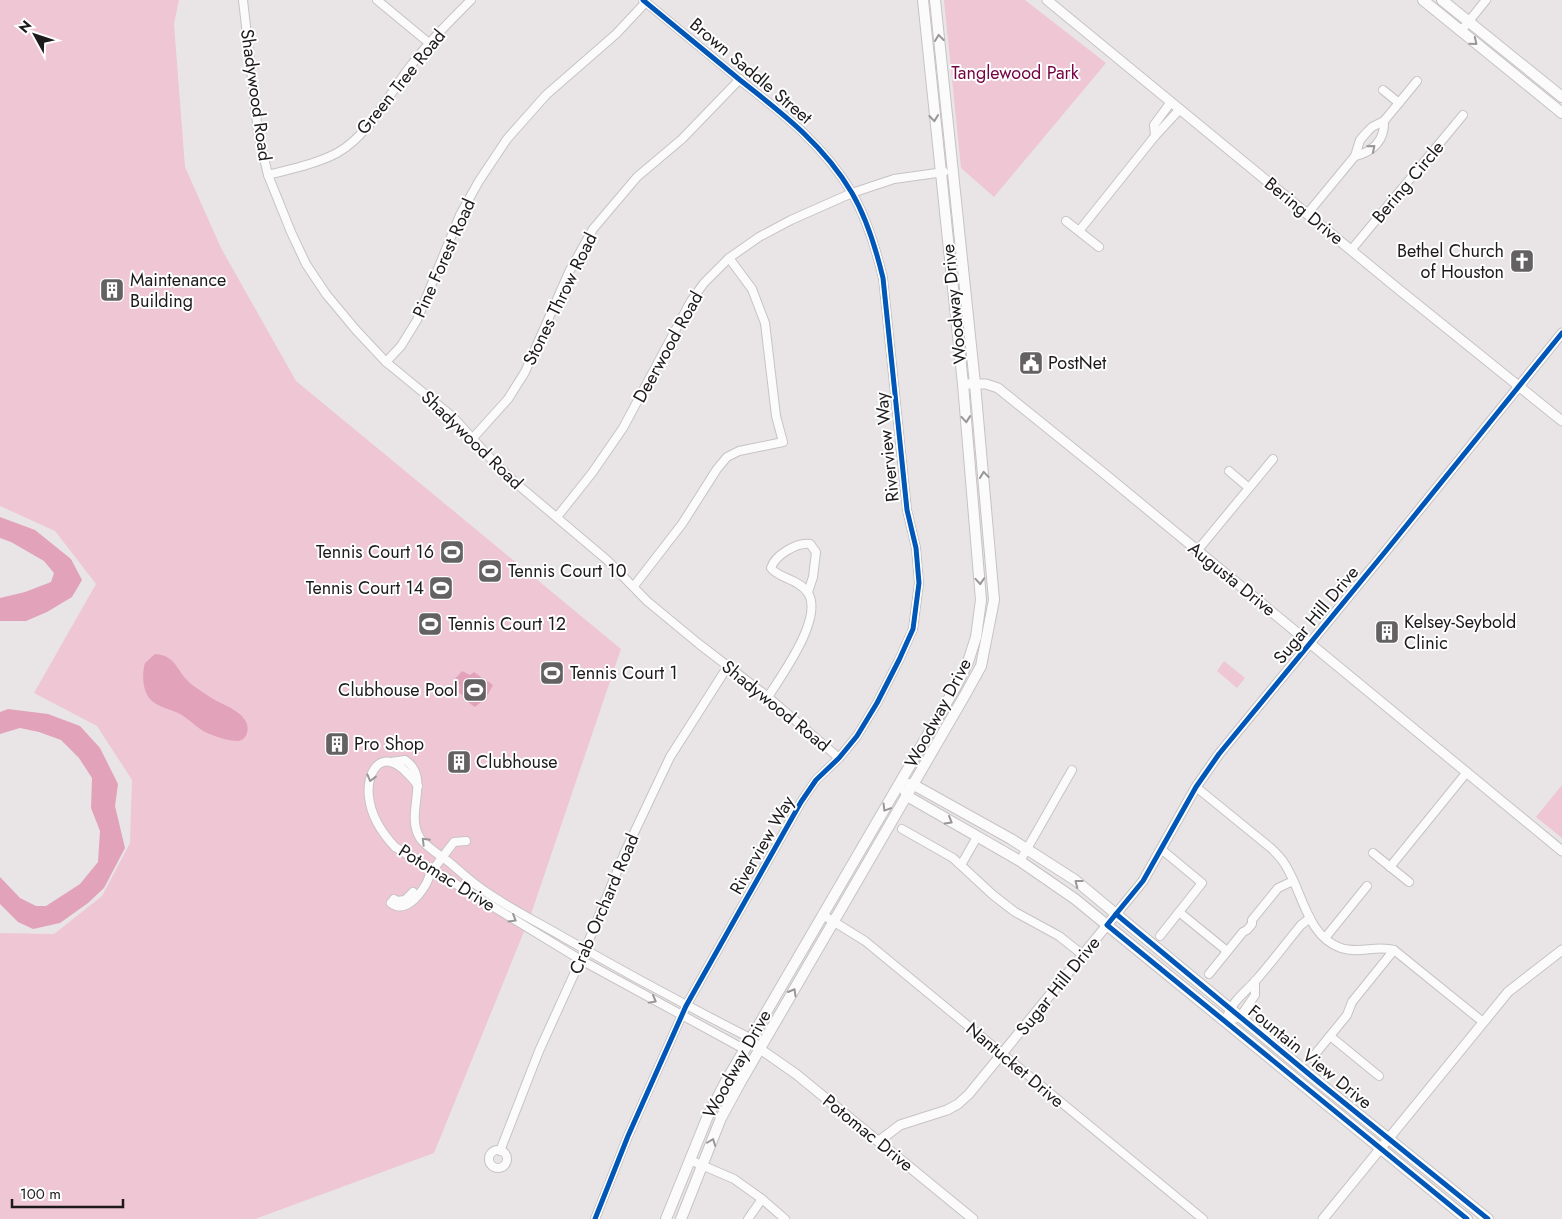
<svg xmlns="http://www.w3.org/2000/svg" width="1562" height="1219" font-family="Jost,sans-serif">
	<rect width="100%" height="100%" fill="#e9e5e6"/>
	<g fill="#efc6d4">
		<path d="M 0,0 L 179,0 L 174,24 L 185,167 L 221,248 L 296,381 L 621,649 L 530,917 L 434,1153 L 255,1219 L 0,1219 L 0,933 L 54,934 L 102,896 L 130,843 L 132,780 L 97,726 L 34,693 L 96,584 L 55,531 L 0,506 Z"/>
		<path d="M 944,0 L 1025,0 L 1106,63 L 994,197 L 961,168 Z"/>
		<path d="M 1224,661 L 1245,678 L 1237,688 L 1217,671 Z"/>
		<path d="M 1562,785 L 1562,838 L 1536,817 Z"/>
	</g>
	<g fill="#e2a2ba">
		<path d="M 0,517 L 35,530 L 71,559 L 82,580 L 72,597 L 47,612 L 26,621 L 0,621 L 0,598 L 25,592 L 51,582 L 54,573 L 44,561 L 11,542 L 0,538 Z"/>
		<path d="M 155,654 C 174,655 176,668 186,679 C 192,686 200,690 207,695 C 219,704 236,707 245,720 C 250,727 248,740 238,741 C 228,741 213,736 205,732 C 196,727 189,719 180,714 C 171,709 157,707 150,699 C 142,690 142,673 145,663 Z"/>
		<path d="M 462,671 L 470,675 L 474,672 L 481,677 L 479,685 L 486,680 L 493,685 L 486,698 L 475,707 L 468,702 L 471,693 L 465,697 L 458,692 L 460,687 L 454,680 Z"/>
		<path d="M 8,709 L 48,714 L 80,726 L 100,748 L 118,784 L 115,806 L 125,848 L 104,888 L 88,903 L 60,923 L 33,929 L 18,922 L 0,904 L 0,877 L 20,898 L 36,906 L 46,906 L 80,884 L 98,862 L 100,831 L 91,808 L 92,778 L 79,758 L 61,740 L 39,732 L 20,728 L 0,734 L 0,712 Z"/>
	</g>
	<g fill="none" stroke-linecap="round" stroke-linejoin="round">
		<defs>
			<g id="minor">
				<path d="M 243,0 L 258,132 L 268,175 L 291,232 L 306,264 L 326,294 L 356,330 L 386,362 L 453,417 L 491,459 L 517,484 L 607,560 L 647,601 L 699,644 L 768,697 L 839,758"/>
				<path d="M 377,0 L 429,43"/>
				<path d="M 1461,31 L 1486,0"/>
				<path d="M 1383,90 L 1399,103"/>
				<path d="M 1384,121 C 1385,140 1373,152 1355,156 L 1360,140 L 1367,132 L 1372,127 L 1384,121 L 1417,81"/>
				<path d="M 1155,136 L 1154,125 L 1171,102"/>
				<path d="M 268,175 C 291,169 316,164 337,153 C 368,136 388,96 409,68 C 427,44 449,22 471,0"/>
				<path d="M 1308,213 L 1355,156"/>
				<path d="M 1066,221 L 1099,247"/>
				<path d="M 1079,231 L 1155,136 L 1180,109"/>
				<path d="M 1352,249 L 1463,115"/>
				<path d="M 386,362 L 401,346 L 417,320 L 460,215 L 479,181 L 507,139 L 546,95 L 616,34 L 646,2"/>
				<path d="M 472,439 L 508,399 L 525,372 L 569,272 L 593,229 L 637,177 L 682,139 L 740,79"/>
				<path d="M 1229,471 L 1249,488"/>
				<path d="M 557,517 L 592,473 L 623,428 L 691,301 L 704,283 L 729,258 L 759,237 L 791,220 L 852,193 L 894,179 L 944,172"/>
				<path d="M 1197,551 L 1273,459"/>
				<path d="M 634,586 L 682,524 L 717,469 L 727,457 L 739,451 L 783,442 L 776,416 L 765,323 L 752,289 L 729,258"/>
				<path d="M 768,697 C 781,676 824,618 808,593 C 799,579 778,578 771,568 C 775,555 797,542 810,544 L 816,552 L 813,577 L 808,592"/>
				<path d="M 391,762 L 405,760 C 432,778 404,813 420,838 C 425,846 441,856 449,862 C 457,869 466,877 475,884 C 502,905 534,920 563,937 C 624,972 687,1006 750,1038"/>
				<path d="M 418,786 C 414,779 409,775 403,769 C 379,748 366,775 369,797 C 371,817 382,833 395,847 L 581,960 L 744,1049"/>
				<path d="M 1196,787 L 1272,849 C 1275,852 1279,856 1282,860 C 1302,886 1305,936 1341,948 C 1359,954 1377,945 1394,950 L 1483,1022"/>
				<path d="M 902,829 L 953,858 L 993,895 L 1015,912 L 1059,936 L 1083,955"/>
				<path d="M 1373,853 L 1409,882"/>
				<path d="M 1020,861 L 1072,770"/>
				<path d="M 961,865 L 977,837"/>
				<path d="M 1390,867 L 1467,772"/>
				<path d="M 391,903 C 405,914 419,896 426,884 C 429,879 429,874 433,870 C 440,860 447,851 454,842 L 466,841"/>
				<path d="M 391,903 L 394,899 L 397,901 L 405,900 L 413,892"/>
				<path d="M 1179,912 L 1227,951"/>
				<path d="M 823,915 L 865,941 L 1203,1219"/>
				<path d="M 1160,936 L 1202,883 L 1161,849"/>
				<path d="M 1325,938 L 1367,886"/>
				<path d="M 1209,974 L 1243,932 L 1247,930 L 1252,924 L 1252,920 L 1278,888 L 1293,881"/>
				<path d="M 1225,1022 C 1232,1000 1243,995 1257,979 C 1272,962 1286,943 1301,925 L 1310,918"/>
				<path d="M 1225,1022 L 1240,1017 L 1255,995 L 1255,981"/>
				<path d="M 1330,1036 L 1379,1076"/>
				<path d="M 1312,1058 L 1347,1015 L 1352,1002 L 1394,950"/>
				<circle cx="498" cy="1159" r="9"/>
				<path d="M 500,1151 L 539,1051 L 585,950 L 625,852 L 670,757 L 728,666"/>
				<path d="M 690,1160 L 734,1179 L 762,1199 L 785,1219"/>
				<path d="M 595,1219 L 628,1136 L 686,1006 L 801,802 L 816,780 L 839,758 L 857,736 L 877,703 L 899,660 L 913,629 L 919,583 L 916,548 L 907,510 L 883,278 C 876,249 867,219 852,193 C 824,145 782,113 740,80 C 708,54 676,27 643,0"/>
				<path d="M 748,1219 L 762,1199"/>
			</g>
			<g id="tertiary">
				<path d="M 1047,0 L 1397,288 L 1562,421"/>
				<path d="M 963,384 L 986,384 L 998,388 L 1101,471 L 1562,851"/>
				<path d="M 750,1038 L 760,1049 L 796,1074 L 973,1219"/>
				<path d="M 879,1141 L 900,1125 L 947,1110 L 958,1104 L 969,1094 L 1143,881 L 1196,787 L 1219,754 L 1385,552 L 1562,333"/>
				<path d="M 1323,1219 L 1508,992 L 1562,950"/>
			</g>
			<g id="secondary">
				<path d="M 1423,0 L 1562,113"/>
				<path d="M 1442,0 L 1562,97"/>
				<path d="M 909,784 L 914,785 L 1011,839 L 1075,880 L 1321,1084 L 1488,1219"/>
				<path d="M 905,791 L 907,796 L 1020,861 L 1075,899 L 1467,1219"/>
				<path d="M 666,1219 L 707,1118 L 725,1083 L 955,688 L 968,662 L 976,637 L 981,600 L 963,384 L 923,0"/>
				<path d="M 681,1219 L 721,1118 L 740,1083 L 965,695 L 981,666 L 994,600 L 975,384 L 935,0"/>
			</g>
		</defs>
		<use href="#minor" stroke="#c7c3c4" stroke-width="10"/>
		<use href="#tertiary" stroke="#c7c3c4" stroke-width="11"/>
		<use href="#secondary" stroke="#c7c3c4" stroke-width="12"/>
		<use href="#minor" stroke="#fcfbfb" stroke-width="8"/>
		<use href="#tertiary" stroke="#fcfbfb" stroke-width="9"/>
		<use href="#secondary" stroke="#fcfbfb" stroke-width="10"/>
		<defs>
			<g id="cycleway">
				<path d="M 1116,914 L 1321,1084 L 1488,1219"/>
				<path d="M 595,1219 L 628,1136 L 686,1006 L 801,802 L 816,780 L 839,758 L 857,736 L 877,703 L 899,660 L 913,629 L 919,583 L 916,548 L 907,510 L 883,278 C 876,249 867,219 852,193 C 824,145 782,113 740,80 C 708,54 676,27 643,0"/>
				<path d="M 1467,1219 L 1107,925 L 1143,881 L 1196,787 L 1219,754 L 1385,552 L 1562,333"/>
			</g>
		</defs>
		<use href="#cycleway" stroke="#fff" stroke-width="8"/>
		<use href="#cycleway" stroke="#0057b8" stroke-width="5"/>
	</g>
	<defs><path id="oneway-chevron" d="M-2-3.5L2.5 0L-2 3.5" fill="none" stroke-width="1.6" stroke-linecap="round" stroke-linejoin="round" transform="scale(1.25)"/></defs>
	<g stroke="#989696">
		<use href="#oneway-chevron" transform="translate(939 38) rotate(-97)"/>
		<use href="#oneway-chevron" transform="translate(1474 42) rotate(39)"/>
		<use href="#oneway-chevron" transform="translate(934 118) rotate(84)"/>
		<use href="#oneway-chevron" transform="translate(1372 148) rotate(-39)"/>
		<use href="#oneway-chevron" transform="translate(966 419) rotate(85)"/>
		<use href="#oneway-chevron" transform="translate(984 475) rotate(-96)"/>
		<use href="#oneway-chevron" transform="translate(980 581) rotate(86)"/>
		<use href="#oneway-chevron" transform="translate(371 778) rotate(104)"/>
		<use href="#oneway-chevron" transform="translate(886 808) rotate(121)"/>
		<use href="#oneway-chevron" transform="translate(949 821) rotate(30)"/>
		<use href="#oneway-chevron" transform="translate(425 841) rotate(-135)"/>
		<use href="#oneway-chevron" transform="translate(1078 883) rotate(-142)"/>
		<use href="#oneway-chevron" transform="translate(513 919) rotate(31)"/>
		<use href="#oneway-chevron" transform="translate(793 992) rotate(-60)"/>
		<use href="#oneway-chevron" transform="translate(653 1000) rotate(29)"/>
		<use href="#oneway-chevron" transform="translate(712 1142) rotate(-69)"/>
	</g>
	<defs>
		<symbol id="church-square" viewBox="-11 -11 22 22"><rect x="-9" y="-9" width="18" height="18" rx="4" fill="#646162" stroke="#fff"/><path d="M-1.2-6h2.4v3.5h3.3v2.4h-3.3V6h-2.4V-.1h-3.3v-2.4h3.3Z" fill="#fff"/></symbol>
		<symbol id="building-square" viewBox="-11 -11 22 22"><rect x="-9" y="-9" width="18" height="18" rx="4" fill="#646162" stroke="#fff"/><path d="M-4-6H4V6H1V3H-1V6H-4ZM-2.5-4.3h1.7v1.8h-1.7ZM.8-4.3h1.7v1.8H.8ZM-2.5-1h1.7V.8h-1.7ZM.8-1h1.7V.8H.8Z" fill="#fff"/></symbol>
		<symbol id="civic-square" viewBox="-11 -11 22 22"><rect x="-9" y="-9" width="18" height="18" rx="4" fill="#646162" stroke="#fff"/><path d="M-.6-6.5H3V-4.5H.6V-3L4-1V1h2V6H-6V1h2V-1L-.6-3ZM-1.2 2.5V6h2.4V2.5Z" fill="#fff"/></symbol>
		<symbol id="stadium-square" viewBox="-11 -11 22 22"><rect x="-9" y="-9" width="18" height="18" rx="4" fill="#646162" stroke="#fff"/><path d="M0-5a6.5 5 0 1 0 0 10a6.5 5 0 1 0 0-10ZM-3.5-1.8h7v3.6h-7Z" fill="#fff"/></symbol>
	</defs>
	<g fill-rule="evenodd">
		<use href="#church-square" x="1508" y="247" width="28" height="28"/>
		<use href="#building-square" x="98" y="276" width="28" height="28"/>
		<use href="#civic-square" x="1017" y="349" width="28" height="28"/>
		<use href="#stadium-square" x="438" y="538" width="28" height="28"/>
		<use href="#stadium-square" x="476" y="557" width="28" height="28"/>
		<use href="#stadium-square" x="427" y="574" width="28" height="28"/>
		<use href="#stadium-square" x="416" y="610" width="28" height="28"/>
		<use href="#building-square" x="1373" y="618" width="28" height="28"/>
		<use href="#stadium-square" x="538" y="659" width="28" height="28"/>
		<use href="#stadium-square" x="461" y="676" width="28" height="28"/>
		<use href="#building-square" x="323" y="730" width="28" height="28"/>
		<use href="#building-square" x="445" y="748" width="28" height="28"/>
	</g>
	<g text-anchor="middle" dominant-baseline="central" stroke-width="4" stroke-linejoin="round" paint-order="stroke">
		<g font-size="18" fill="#1d1a1b" stroke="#fff">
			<text transform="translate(751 71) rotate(40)">Brown Saddle Street</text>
			<text transform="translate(401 82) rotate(-51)">Green Tree Road</text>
			<text transform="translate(256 95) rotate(82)">Shadywood Road</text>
			<text transform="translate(1408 182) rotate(-50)">Bering Circle</text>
			<text transform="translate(1304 211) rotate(39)">Bering Drive</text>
			<text transform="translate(444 258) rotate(-66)">Pine Forest Road</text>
			<text transform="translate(560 299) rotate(-64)">Stones Throw Road</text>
			<text transform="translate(954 304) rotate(-96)">Woodway Drive</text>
			<text transform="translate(668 347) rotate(-61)">Deerwood Road</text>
			<text transform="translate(472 440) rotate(44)">Shadywood Road</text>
			<text transform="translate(887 447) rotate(-96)">Riverview Way</text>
			<text transform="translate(1232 579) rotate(39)">Augusta Drive</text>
			<text transform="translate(1316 615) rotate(-50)">Sugar Hill Drive</text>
			<text transform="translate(776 706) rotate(39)">Shadywood Road</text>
			<text transform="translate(938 713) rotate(-62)">Woodway Drive</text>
			<text transform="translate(762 845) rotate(-60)">Riverview Way</text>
			<text transform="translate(447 878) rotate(32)">Potomac Drive</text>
			<text transform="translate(604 904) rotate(-67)">Crab Orchard Road</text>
			<text transform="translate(1058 986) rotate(-51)">Sugar Hill Drive</text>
			<text transform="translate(1310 1057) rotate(39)">Fountain View Drive</text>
			<text transform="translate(737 1064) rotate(-61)">Woodway Drive</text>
			<text transform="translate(1015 1065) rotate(40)">Nantucket Drive</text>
			<text transform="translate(868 1133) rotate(39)">Potomac Drive</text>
		</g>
		<g font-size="18" fill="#750442" stroke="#fff">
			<text x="1015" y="73">Tanglewood Park</text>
		</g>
		<g font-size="18" fill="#1d1a1b" stroke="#fff" text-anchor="start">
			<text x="1504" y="251" text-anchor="end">Bethel Church<tspan x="1504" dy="21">of Houston</tspan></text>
			<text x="130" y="280">Maintenance<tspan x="130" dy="21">Building</tspan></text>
			<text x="1048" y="363">PostNet</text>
			<text x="434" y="552" text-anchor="end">Tennis Court 16</text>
			<text x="508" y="571">Tennis Court 10</text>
			<text x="424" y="588" text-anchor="end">Tennis Court 14</text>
			<text x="1404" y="622">Kelsey-Seybold<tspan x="1404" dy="21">Clinic</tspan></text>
			<text x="448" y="624">Tennis Court 12</text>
			<text x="570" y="673">Tennis Court 1</text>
			<text x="458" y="690" text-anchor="end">Clubhouse Pool</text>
			<text x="354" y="744">Pro Shop</text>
			<text x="476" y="762">Clubhouse</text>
		</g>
	</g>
	<g transform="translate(35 35) rotate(310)" stroke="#ffffff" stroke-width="4" paint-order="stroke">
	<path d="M0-4L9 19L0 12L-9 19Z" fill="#1d1a1b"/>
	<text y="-8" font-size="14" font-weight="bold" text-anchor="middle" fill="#1d1a1b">N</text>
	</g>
	<path d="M12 1199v8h111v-8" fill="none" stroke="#1d1a1b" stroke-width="2.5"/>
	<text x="20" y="1199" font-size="15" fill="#1d1a1b" stroke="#ffffff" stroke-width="4" paint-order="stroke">100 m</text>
</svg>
